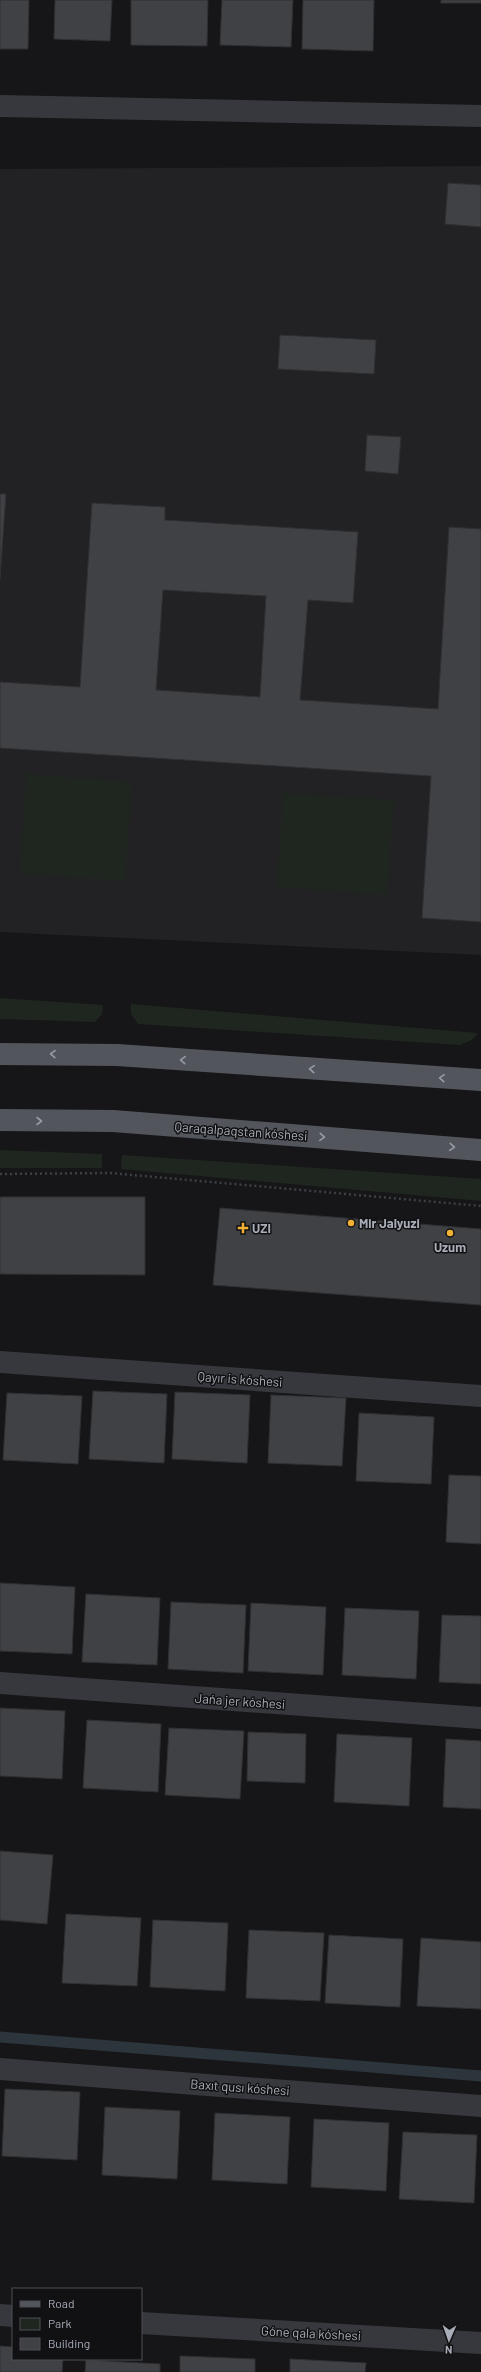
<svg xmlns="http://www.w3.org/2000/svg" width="481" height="2372" font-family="Barlow,sans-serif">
	<rect width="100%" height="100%" fill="#161618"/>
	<path fill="#222225" d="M 481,166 L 481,955 L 0,932 L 0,169 Z"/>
	<g fill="#1e261f">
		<path d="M 26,774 L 132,782 L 125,881 L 20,873 Z"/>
		<path d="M 283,793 L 394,800 L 387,895 L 277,887 Z"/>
		<path d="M 0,998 L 103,1005 L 102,1014 L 95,1022 L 0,1019 Z"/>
		<path d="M 131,1004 L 478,1033 L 472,1040 L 460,1045 L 138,1024 L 131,1014 Z"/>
		<path d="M 0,1150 L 102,1154 L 102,1168 L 0,1168 Z"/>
		<path d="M 122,1155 L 481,1179 L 481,1201 L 121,1169 Z"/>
	</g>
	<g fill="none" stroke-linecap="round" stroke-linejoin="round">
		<path stroke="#2c353c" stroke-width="11" d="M 0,2037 L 481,2076"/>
	</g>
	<g fill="#404145" stroke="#303034" fill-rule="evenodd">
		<path d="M 0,0 L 29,0 L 28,49 L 0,49 Z"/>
		<path d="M 55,0 L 112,0 L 110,41 L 54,39 Z"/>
		<path d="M 131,0 L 208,0 L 207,46 L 131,45 Z"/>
		<path d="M 222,0 L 293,0 L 291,47 L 220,45 Z"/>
		<path d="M 303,0 L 374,0 L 373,51 L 302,49 Z"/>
		<rect x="441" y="0" width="40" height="3"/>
		<path d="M 448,183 L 481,185 L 481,227 L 445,224 Z"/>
		<path d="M 280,335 L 376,340 L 374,374 L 278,369 Z"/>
		<path d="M 367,435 L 401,437 L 398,474 L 365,471 Z"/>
		<path d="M 0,494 L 6,494 L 0,579 Z"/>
		<path d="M 92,503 L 165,507 L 165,520 L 358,532 L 353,603 L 308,600 L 300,700 L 438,709 L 449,527 L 481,529 L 481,922 L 422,918 L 431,776 L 0,748 L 0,682 L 80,687 ZM 163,590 L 266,596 L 260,697 L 156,690 Z"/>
		<path d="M 0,1197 L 145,1197 L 145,1275 L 0,1274 Z"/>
		<path d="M 220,1208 L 481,1229 L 481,1305 L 213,1285 Z"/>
		<path d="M 93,1391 L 167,1394 L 164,1463 L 89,1459 Z"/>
		<path d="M 175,1392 L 250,1395 L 247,1463 L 172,1459 Z"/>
		<path d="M 7,1393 L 82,1396 L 78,1464 L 3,1460 Z"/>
		<path d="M 271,1395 L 346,1398 L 342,1466 L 268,1463 Z"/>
		<path d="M 359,1413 L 434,1417 L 431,1484 L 356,1481 Z"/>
		<path d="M 449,1475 L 481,1476 L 481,1544 L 446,1542 Z"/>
		<path d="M 0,1583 L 75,1587 L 72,1654 L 0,1651 Z"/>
		<path d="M 86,1594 L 160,1598 L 157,1665 L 82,1662 Z"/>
		<path d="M 171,1602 L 246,1605 L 243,1673 L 168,1669 Z"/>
		<path d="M 251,1603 L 326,1607 L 323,1675 L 248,1671 Z"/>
		<path d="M 345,1608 L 419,1611 L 416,1679 L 342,1675 Z"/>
		<path d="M 442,1615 L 481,1616 L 481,1684 L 439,1682 Z"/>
		<path d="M 0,1708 L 65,1711 L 62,1779 L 0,1776 Z"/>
		<path d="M 87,1720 L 161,1724 L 158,1792 L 83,1788 Z"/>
		<path d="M 169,1728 L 244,1731 L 240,1799 L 165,1795 Z"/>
		<path d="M 248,1732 L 306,1734 L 305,1783 L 247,1781 Z"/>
		<path d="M 337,1734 L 412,1738 L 409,1806 L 334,1802 Z"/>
		<path d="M 446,1739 L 481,1741 L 481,1809 L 443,1807 Z"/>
		<path d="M 0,1851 L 53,1855 L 47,1924 L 0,1920 Z"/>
		<path d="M 66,1914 L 141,1918 L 137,1986 L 62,1983 Z"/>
		<path d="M 153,1920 L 228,1923 L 225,1991 L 150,1987 Z"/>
		<path d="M 249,1930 L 324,1933 L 320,2001 L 246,1998 Z"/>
		<path d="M 329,1935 L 403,1939 L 400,2007 L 325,2003 Z"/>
		<path d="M 421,1938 L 481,1942 L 481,2009 L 417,2006 Z"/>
		<path d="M 5,2089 L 80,2092 L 77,2160 L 2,2156 Z"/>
		<path d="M 105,2107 L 180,2111 L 177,2179 L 102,2175 Z"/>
		<path d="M 215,2113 L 290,2117 L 287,2184 L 212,2180 Z"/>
		<path d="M 314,2119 L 389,2123 L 386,2191 L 311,2187 Z"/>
		<path d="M 403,2132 L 477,2135 L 474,2203 L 399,2199 Z"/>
		<path d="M 0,2346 L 13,2347 L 13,2359 L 63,2359 L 62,2372 L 0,2372 Z"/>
		<path d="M 180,2356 L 255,2359 L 255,2372 L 180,2372 Z"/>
		<path d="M 290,2359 L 366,2363 L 365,2372 L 290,2372 Z"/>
		<path d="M 86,2360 L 160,2364 L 160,2372 L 85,2372 Z"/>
	</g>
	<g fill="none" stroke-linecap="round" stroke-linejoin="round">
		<path stroke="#3d3f44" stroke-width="2.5" stroke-dasharray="2 3" stroke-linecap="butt" d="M 0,1174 L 110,1173 L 481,1206"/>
		<g stroke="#37383d" stroke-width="22">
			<path d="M 0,106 L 481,116"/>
			<path d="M 0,1362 L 481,1396"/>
			<path d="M 0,1683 L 481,1718"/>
			<path d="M 0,2069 L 481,2106"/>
			<path d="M 0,2315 L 13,2316"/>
			<path d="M 141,2323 L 481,2343"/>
		</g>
		<g stroke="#53555c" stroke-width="22">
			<path d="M 0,1054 L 117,1055 L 481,1080"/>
			<path d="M 0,1120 L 113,1121 L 481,1150"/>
		</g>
	</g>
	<defs><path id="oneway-chevron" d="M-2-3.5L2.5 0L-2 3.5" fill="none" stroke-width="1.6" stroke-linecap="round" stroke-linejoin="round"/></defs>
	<g stroke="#979ba6">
		<use href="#oneway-chevron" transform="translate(53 1054) rotate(-179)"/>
		<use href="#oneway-chevron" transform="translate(183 1060) rotate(-176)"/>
		<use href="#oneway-chevron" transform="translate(312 1069) rotate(-176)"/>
		<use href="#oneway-chevron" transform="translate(442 1078) rotate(-176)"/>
		<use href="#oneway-chevron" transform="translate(39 1121)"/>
		<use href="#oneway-chevron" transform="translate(322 1137) rotate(4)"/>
		<use href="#oneway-chevron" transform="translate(452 1147) rotate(4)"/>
	</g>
	<g fill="#f2b134" stroke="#111113" stroke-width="1.5">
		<circle cx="351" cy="1223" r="4"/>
		<path d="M241 1222h4v4h4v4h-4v4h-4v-4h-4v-4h4z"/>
		<circle cx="450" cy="1233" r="4"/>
	</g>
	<g text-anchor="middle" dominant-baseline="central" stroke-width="3" stroke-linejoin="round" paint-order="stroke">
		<g font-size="13" fill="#a8adb8" stroke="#111113">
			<text transform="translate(241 1131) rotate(4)">Qaraqalpaqstan kóshesi</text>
			<text transform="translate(240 1379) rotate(4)">Qayır is kóshesi</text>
			<text transform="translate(240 1701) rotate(4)">Jańa jer kóshesi</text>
			<text transform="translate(240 2087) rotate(4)">Baxıt qusı kóshesi</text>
			<text transform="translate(311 2333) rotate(3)">Góne qala kóshesi</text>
		</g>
		<g font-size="13" font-weight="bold" fill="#a8adb8" stroke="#111113" text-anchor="start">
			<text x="359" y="1223">Mir Jalyuzi</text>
			<text x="252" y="1228">UZI</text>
			<text x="450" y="1247" text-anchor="middle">Uzum</text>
		</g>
	</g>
	<rect x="12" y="2288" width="130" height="72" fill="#111113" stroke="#4d4f55"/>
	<rect x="20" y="2301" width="20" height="6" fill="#53555c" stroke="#4d4f55"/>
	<text x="48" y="2308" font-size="12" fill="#a8adb8">Road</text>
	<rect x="20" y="2318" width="20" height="12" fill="#1e261f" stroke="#4d4f55"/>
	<text x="48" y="2328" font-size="12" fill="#a8adb8">Park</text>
	<rect x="20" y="2338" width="20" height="12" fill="#404145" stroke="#4d4f55"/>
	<text x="48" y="2348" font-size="12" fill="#a8adb8">Building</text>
	<g transform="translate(449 2340) rotate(182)" stroke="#111113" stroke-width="3" paint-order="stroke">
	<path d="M0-3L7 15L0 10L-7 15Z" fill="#a8adb8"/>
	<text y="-6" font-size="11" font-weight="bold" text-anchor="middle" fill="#a8adb8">N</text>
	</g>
</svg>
